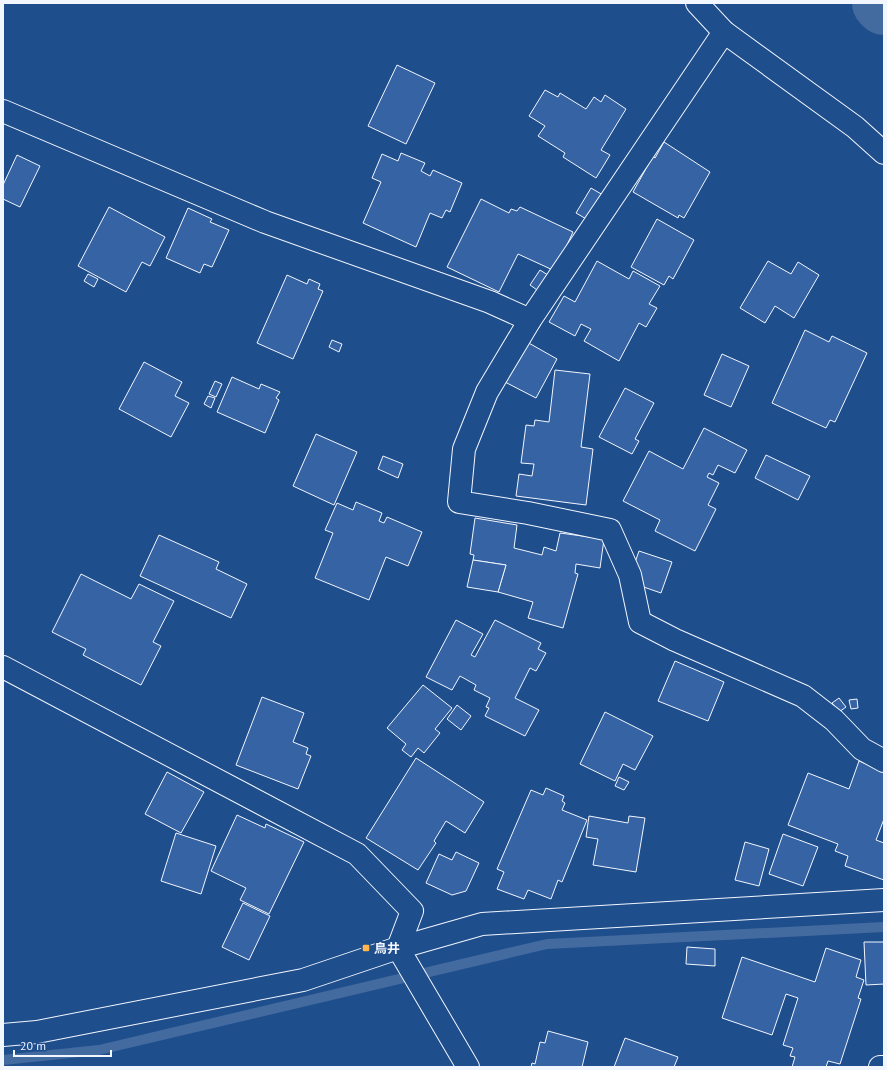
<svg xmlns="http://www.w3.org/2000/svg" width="887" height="1070" font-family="'PT Sans','Noto Sans JP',sans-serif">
	<rect width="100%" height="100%" fill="#1f4e8c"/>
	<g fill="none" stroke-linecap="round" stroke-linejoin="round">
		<path stroke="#446ba0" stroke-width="10" d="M 3,1060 L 99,1050 L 547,944 L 884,927"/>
		<path stroke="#446ba0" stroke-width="58" d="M 881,3 L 884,6"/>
	</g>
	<g fill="#3563a3" stroke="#f2f6ff">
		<path d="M 397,65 L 435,83 L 406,144 L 368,126 Z"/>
		<path d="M 545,90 L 558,97 L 560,93 L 586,109 L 594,97 L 601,102 L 605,95 L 626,109 L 601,150 L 610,155 L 596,178 L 563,157 L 565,153 L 538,136 L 545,126 L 529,116 Z"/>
		<path d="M 664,142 L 710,172 L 684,218 L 679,215 L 678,218 L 633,192 L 653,156 L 655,158 Z"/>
		<path d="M 401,153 L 425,163 L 421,171 L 430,176 L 433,170 L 462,183 L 450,212 L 446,210 L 442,218 L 430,213 L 416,247 L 363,223 L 381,182 L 372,178 L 382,154 L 398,161 Z"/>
		<path d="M 17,155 L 40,166 L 20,207 L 3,199 L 3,185 Z"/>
		<path d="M 591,188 L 603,195 L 588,220 L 576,213 Z"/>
		<path d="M 481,199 L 509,213 L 511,209 L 517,211 L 520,207 L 573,232 L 555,271 L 518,254 L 499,292 L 447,267 Z"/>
		<path d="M 109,207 L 165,237 L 150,266 L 142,262 L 126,292 L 78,266 Z"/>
		<path d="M 188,208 L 212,219 L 210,222 L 229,230 L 212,267 L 204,264 L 200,273 L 166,258 Z"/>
		<path d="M 657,219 L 694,240 L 673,279 L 669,276 L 664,285 L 631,267 Z"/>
		<path d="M 597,261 L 629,279 L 633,271 L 660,286 L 649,304 L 657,308 L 646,327 L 639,323 L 619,361 L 584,341 L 591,329 L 581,324 L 575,336 L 549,322 L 564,296 L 575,302 Z"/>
		<path d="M 768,261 L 791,274 L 798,262 L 819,275 L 794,318 L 775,306 L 765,323 L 740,308 Z"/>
		<path d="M 540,270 L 551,277 L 540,292 L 530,285 Z"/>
		<path d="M 88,274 L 98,279 L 94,287 L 84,281 Z"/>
		<path d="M 287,275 L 307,284 L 309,279 L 320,284 L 318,289 L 323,291 L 293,359 L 257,343 Z"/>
		<path d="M 805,330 L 829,342 L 832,336 L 867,353 L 835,422 L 830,420 L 826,428 L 772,403 Z"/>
		<path d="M 332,340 L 342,344 L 339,352 L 329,347 Z"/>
		<path d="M 527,342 L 557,359 L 536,398 L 505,382 Z"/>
		<path d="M 722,354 L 749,366 L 731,407 L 704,395 Z"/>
		<path d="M 144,362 L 182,382 L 175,396 L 189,403 L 171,437 L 119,409 Z"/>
		<path d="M 555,370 L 590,374 L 581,447 L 593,449 L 586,505 L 516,496 L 519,474 L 532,476 L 534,464 L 521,463 L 526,425 L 534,426 L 535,420 L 549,422 Z"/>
		<path d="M 232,377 L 259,389 L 261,384 L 280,392 L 276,398 L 279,400 L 265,433 L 217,412 Z"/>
		<path d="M 215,381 L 222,384 L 216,397 L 209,394 Z"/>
		<path d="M 625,388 L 654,403 L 635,439 L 639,441 L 632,454 L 599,437 Z"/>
		<path d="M 208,396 L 215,398 L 211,408 L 204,404 Z"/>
		<path d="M 704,428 L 747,450 L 735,473 L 718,465 L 713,475 L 709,473 L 707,477 L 719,483 L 708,505 L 716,509 L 695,551 L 655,531 L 660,520 L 623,501 L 649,451 L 683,469 Z"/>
		<path d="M 316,434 L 357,452 L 334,505 L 293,486 Z"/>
		<path d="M 766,455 L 810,476 L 798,500 L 755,478 Z"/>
		<path d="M 383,456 L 403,464 L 398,478 L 378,469 Z"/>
		<path d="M 356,502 L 382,513 L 379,521 L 384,523 L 387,517 L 422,532 L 408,566 L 386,557 L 369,600 L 315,578 L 333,533 L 325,530 L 337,503 L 353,510 Z"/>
		<path d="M 475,518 L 517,525 L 514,548 L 542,555 L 544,547 L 556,551 L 560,533 L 604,539 L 600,568 L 576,564 L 575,573 L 578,574 L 563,628 L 528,618 L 533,602 L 498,592 L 506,565 L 473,560 L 474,555 L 470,554 Z"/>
		<path d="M 159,535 L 219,562 L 216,569 L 247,584 L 231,618 L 140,576 Z"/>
		<path d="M 639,551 L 672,562 L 661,593 L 635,584 L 631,574 Z"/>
		<path d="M 473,560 L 506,565 L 498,592 L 467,587 Z"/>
		<path d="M 81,574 L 131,599 L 139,584 L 174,601 L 153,642 L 161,646 L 141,685 L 83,655 L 86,649 L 52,632 Z"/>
		<path d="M 456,620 L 483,634 L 471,655 L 475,657 L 495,620 L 541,643 L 538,649 L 546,653 L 536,671 L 530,668 L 515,698 L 539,710 L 525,736 L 485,716 L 489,708 L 486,707 L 490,698 L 474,690 L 476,685 L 460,676 L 452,690 L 426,677 Z"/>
		<path d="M 675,661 L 724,682 L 708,721 L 658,701 Z"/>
		<path d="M 423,685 L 452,708 L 435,729 L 440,733 L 424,753 L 418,748 L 411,757 L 402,750 L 406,744 L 387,728 Z"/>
		<path d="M 262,697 L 304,713 L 293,742 L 308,748 L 306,754 L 311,756 L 298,789 L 236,765 Z"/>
		<path d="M 839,698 L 846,707 L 839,712 L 832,703 Z"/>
		<path d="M 857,699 L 858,708 L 851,709 L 849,700 Z"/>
		<path d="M 457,705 L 471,716 L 461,730 L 447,719 Z"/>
		<path d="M 605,712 L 653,736 L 635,770 L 623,764 L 615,781 L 580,764 Z"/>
		<path d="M 416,758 L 484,802 L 465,833 L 446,821 L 434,841 L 436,843 L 418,870 L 366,838 Z"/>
		<path d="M 859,761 L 884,771 L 884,819 L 876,840 L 884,843 L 884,880 L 845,866 L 848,856 L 835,851 L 838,844 L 788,825 L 808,773 L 849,789 Z"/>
		<path d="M 167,772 L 204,792 L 181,833 L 145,814 Z"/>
		<path d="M 619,777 L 629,782 L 624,790 L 615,786 Z"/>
		<path d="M 546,788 L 564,796 L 562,801 L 565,803 L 562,810 L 587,820 L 562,882 L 558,880 L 551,899 L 528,890 L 524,899 L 497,889 L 504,872 L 497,869 L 531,790 L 543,795 Z"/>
		<path d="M 237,815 L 265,828 L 266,824 L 304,842 L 269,914 L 240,900 L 246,888 L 211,871 Z"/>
		<path d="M 589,816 L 628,823 L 629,816 L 645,818 L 636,872 L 593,865 L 598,839 L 586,837 Z"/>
		<path d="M 176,833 L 216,846 L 201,894 L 161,881 Z"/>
		<path d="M 783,834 L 818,847 L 803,886 L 769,874 Z"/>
		<path d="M 745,842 L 769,849 L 759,886 L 735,880 Z"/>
		<path d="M 456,852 L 479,863 L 466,891 L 452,895 L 426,883 L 439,854 L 452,860 Z"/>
		<path d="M 243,903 L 270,916 L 249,960 L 222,947 Z"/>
		<path d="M 864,942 L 884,942 L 884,984 L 866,985 Z"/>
		<path d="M 687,947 L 715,949 L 715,966 L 686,964 Z"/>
		<path d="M 826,948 L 861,960 L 856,977 L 864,980 L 858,998 L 861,999 L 840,1064 L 828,1061 L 826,1067 L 792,1067 L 795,1057 L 790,1056 L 793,1048 L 783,1045 L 798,998 L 786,994 L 772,1035 L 722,1018 L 742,957 L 815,982 Z"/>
		<path d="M 548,1031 L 588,1042 L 582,1067 L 531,1067 L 532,1063 L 535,1064 L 540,1042 L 545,1043 Z"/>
		<path d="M 625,1038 L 678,1057 L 674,1067 L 614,1067 Z"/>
	</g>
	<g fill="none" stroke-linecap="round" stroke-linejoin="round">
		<defs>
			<g id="minor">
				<path d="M 697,3 L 724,32 L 855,127 L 884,153"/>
				<path d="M 724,32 L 530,320 L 487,392 L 464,449 L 459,502 L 528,513 L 610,530 L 630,575 L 640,622 L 675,640 L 803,696 L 834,720 L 862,749 L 884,761"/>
				<path d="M 3,111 L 265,222 L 490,302 L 530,320"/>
				<path d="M 3,667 L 357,854 L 412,911 L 398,948"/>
				<path d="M 3,1035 L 37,1032 L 303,980 L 398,948 L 482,924 L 884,900"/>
				<path d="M 880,1067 L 884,1067"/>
			</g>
			<path id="tertiary" d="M 398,948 L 468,1067"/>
		</defs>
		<use href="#minor" stroke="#f2f6ff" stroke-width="24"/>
		<use href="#tertiary" stroke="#f2f6ff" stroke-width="24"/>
		<use href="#minor" stroke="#1f4e8c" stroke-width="22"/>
		<use href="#tertiary" stroke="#1f4e8c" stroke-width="22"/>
	</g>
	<rect fill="#ffb74d" stroke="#1f4e8c" stroke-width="1.5" x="362" y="944" width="8" height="8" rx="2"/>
	<g text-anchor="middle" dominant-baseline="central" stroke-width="3" stroke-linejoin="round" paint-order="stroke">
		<g font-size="13" font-weight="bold" fill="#f2f6ff" stroke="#1f4e8c" text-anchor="start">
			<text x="374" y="948">鳥井</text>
		</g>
	</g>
	<rect width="887" height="1070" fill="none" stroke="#f2f6ff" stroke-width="8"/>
	<path d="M14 1050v6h97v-6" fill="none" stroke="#f2f6ff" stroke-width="2"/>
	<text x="20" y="1050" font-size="12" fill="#f2f6ff" stroke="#1f4e8c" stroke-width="3" paint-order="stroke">20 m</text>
</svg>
